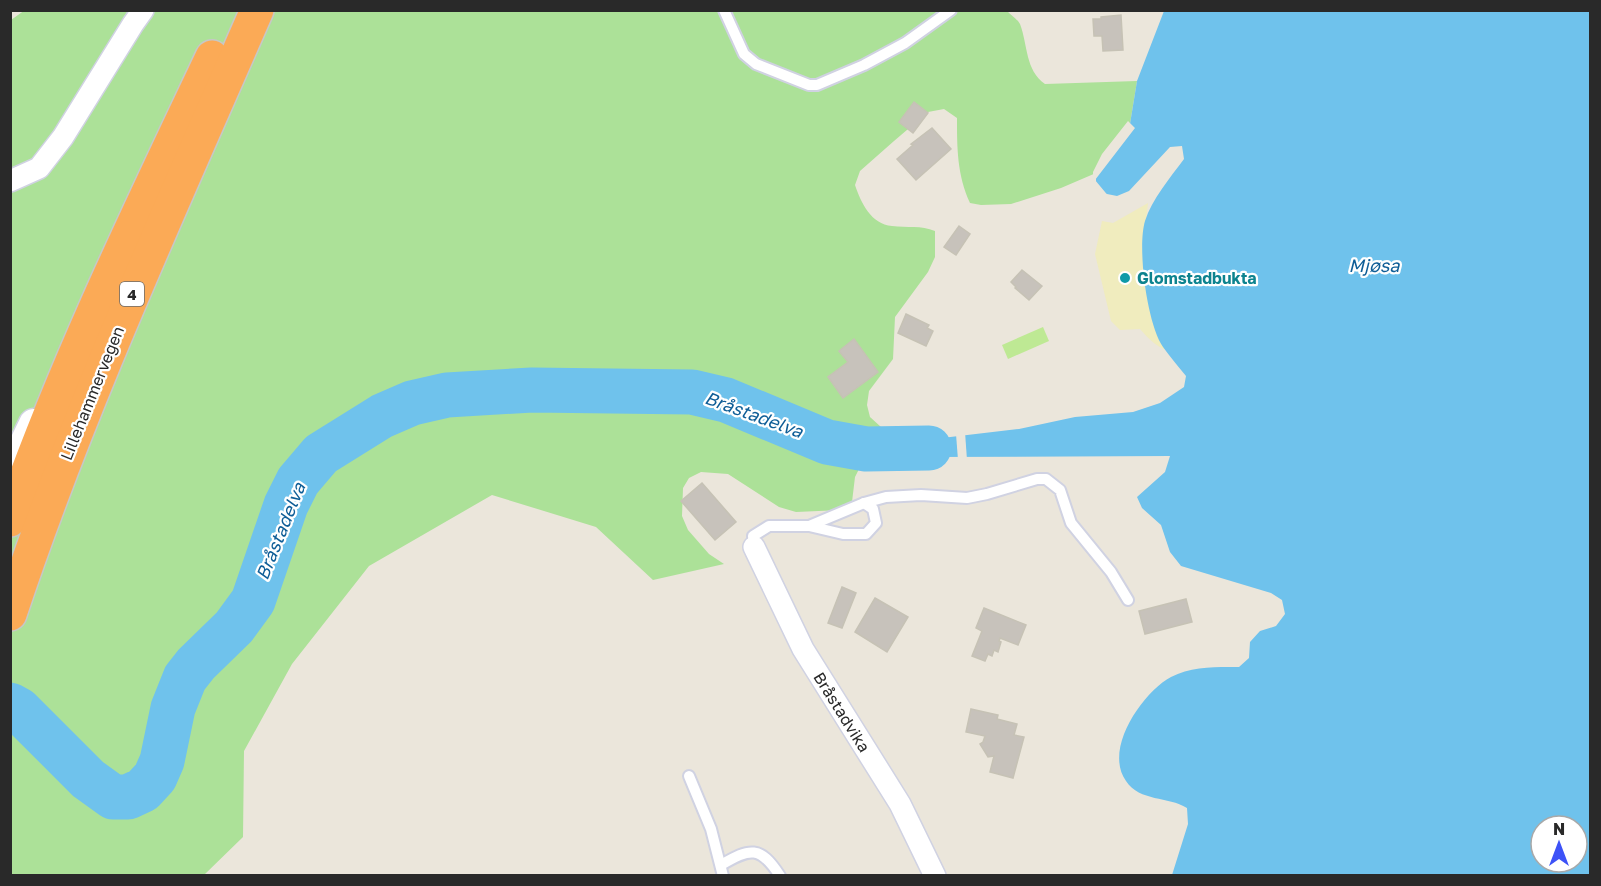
<svg xmlns="http://www.w3.org/2000/svg" width="1601" height="886" font-family="'Golos Text',sans-serif">
	<rect width="100%" height="100%" fill="#ebe6db"/>
	<path fill="#ace198" d="M 25,10 L 1007,11 C 1011,15 1017,19 1020,24 C 1028,45 1025,70 1045,84 L 1137,81 L 1130,124 L 1096,173 L 1061,188 L 1011,204 L 981,205 L 970,203 C 957,175 957,147 957,118 L 944,109 L 928,112 L 894,141 L 860,171 L 855,185 C 861,203 871,224 892,226 C 907,228 921,225 935,231 L 935,257 L 928,272 L 895,317 L 893,359 L 869,391 L 867,405 L 870,417 L 881,427 L 925,440 L 929,448 L 928,457 L 885,459 L 860,467 L 855,477 L 852,502 L 841,510 L 796,512 L 779,507 L 728,474 L 701,472 L 689,478 L 683,488 L 682,516 L 688,530 L 709,554 L 724,564 L 653,580 L 596,527 L 492,495 L 369,566 L 292,664 L 244,751 L 243,837 L 204,875 L 11,876 L 11,20 Z"/>
	<path fill="#f0ecbe" d="M 1148,203 L 1144,238 L 1171,351 C 1158,349 1149,339 1140,329 L 1120,330 L 1111,321 L 1095,254 L 1102,221 L 1113,223 Z"/>
	<path fill="#bee994" d="M 1043,327 L 1049,341 L 1008,359 L 1002,345 Z"/>
	<path fill="#6fc2ec" fill-rule="evenodd" d="M 1164,11 L 1590,11 L 1590,875 L 1172,875 L 1188,824 L 1187,808 C 1168,796 1140,802 1126,781 C 1103,749 1143,692 1171,677 C 1192,666 1217,667 1239,667 L 1249,658 L 1250,642 L 1260,631 L 1276,626 L 1285,614 L 1282,600 L 1271,593 L 1181,566 L 1170,552 L 1161,525 L 1142,508 L 1137,497 L 1165,472 L 1170,456 L 928,457 L 929,448 L 925,440 L 1019,429 L 1075,417 L 1133,412 L 1160,403 L 1184,387 L 1186,376 C 1178,366 1170,357 1163,347 C 1147,324 1137,248 1145,221 C 1152,199 1170,178 1184,159 L 1182,146 L 1170,147 L 1129,191 L 1117,196 L 1102,193 L 1096,182 L 1096,173 L 1130,124 L 1137,81 ZM 1541,826 L 1577,826 L 1577,862 L 1541,862 Z"/>
	<g fill="#ebe6db">
		<path d="M 1128,121 L 1135,128 L 1095,180 L 1110,198 L 1101,196 L 1093,183 L 1093,172 L 1102,154 Z"/>
		<path d="M 965,432 L 967,460 L 958,460 L 956,434 Z"/>
	</g>
	<g fill="none" stroke-linecap="round" stroke-linejoin="round">
		<path stroke="#6fc2ec" stroke-width="45" d="M 10,705 L 19,710 L 88,779 L 113,797 L 128,797 L 143,790 L 155,777 L 162,761 L 173,708 L 185,678 L 196,664 L 234,627 L 253,601 L 286,505 L 298,481 L 321,454 L 382,416 L 412,403 L 447,395 L 532,390 L 692,392 L 726,400 L 827,442 L 866,449 L 929,448"/>
	</g>
	<g fill="#c7c2bb" stroke="#c6c2b5" stroke-width="1.5">
		<path d="M 1121,15 L 1123,50 L 1103,51 L 1102,36 L 1094,36 L 1093,19 L 1101,19 L 1101,17 Z"/>
		<path d="M 914,102 L 928,113 L 913,133 L 899,122 Z"/>
		<path d="M 932,128 L 951,149 L 916,180 L 897,159 L 913,145 L 911,144 Z"/>
		<path d="M 959,226 L 970,234 L 956,255 L 944,247 Z"/>
		<path d="M 1022,270 L 1042,286 L 1029,300 L 1015,288 L 1016,287 L 1011,282 Z"/>
		<path d="M 906,314 L 929,325 L 927,328 L 933,331 L 926,346 L 898,333 Z"/>
		<path d="M 854,339 L 878,372 L 843,398 L 828,377 L 848,362 L 839,351 Z"/>
		<path d="M 702,483 L 736,522 L 715,540 L 681,501 Z"/>
		<path d="M 842,587 L 856,593 L 842,628 L 828,623 Z"/>
		<path d="M 875,598 L 908,617 L 887,652 L 855,632 Z"/>
		<path d="M 1186,599 L 1192,622 L 1145,634 L 1139,611 Z"/>
		<path d="M 984,608 L 1026,625 L 1018,645 L 1000,638 L 999,641 L 1001,642 L 998,652 L 994,650 L 992,656 L 988,654 L 985,661 L 972,656 L 982,631 L 976,628 Z"/>
		<path d="M 971,709 L 998,715 L 997,719 L 1017,724 L 1014,735 L 1024,737 L 1013,778 L 990,772 L 994,756 L 988,757 L 980,744 L 983,742 L 985,736 L 966,732 Z"/>
	</g>
	<g fill="none" stroke-linecap="round" stroke-linejoin="round">
		<defs>
			<g id="lane">
				<path d="M 724,10 L 744,54 L 756,64 L 809,85 L 817,85 L 864,65 L 905,43 L 951,10"/>
				<path d="M 809,526 L 843,534 L 866,534 L 876,523 L 873,509 L 864,503"/>
				<path d="M 754,547 L 753,536 L 769,526 L 809,526 L 864,503 L 886,497 L 921,495 L 967,498 L 987,494 L 1037,479 L 1046,479 L 1060,490 L 1071,523 L 1111,572 L 1128,600"/>
				<path d="M 689,776 L 711,829 L 723,876"/>
				<path d="M 721,865 C 750,848 760,845 780,876"/>
			</g>
			<g id="street">
				<path d="M 10,181 L 39,168 L 63,137 L 133,24 L 143,10"/>
				<path d="M 754,547 L 803,649 L 900,804 L 935,876"/>
			</g>
			<path id="secondary" d="M 10,464 L 19,455 L 34,424"/>
			<g id="highway">
				<path d="M 10,520 C 66,361 140,209 212,57"/>
				<path d="M 10,614 C 79,407 170,210 257,10"/>
			</g>
		</defs>
		<use href="#lane" stroke="#d0d2e2" stroke-width="14"/>
		<use href="#street" stroke="#d0d2e2" stroke-width="24"/>
		<use href="#secondary" stroke="#d0d2e2" stroke-width="33"/>
		<use href="#highway" stroke="#c7c7c7" stroke-width="36"/>
		<use href="#lane" stroke="#fff" stroke-width="10"/>
		<use href="#street" stroke="#fff" stroke-width="21"/>
		<use href="#secondary" stroke="#fff" stroke-width="30"/>
		<use href="#highway" stroke="#fbaa56" stroke-width="33"/>
	</g>
	<circle fill="#0f9aa8" stroke="#fff" stroke-width="2" cx="1125" cy="278" r="6"/>
	<g text-anchor="middle" dominant-baseline="central" stroke-width="4.5" stroke-linejoin="round" paint-order="stroke">
		<rect fill="#fff" stroke="#696969" stroke-width="1.5" x="120" y="282" width="24" height="24" rx="4.5"/>
		<g font-size="15" font-weight="bold" fill="#292929">
			<text x="132" y="294">4</text>
		</g>
		<g font-size="16" font-weight="bold" fill="#0d838f" stroke="#fff" text-anchor="start">
			<text x="1137" y="278">Glomstadbukta</text>
		</g>
		<g font-size="16" fill="#292929" stroke="#fff">
			<text transform="translate(92 393) rotate(-68)">Lillehammervegen</text>
			<text transform="translate(842 712) rotate(58)">Bråstadvika</text>
		</g>
		<g font-size="18" font-style="italic" fill="#0f5e97" stroke="#fff">
			<text x="1374" y="265">Mjøsa</text>
			<text transform="translate(754 414) rotate(20)">Bråstadelva</text>
			<text transform="translate(280 531) rotate(-68)">Bråstadelva</text>
		</g>
	</g>
	<rect width="1601" height="886" fill="none" stroke="#292929" stroke-width="24"/>
	<g transform="translate(1559 844)"><circle r="28" fill="#ffffff" stroke="#a9a9a9" stroke-width="1.5"/>
	<path d="M0-4.5L10 22L0 15L-10 22Z" fill="#3d52f7"/>
	<text y="-9" font-size="16" font-weight="bold" text-anchor="middle" fill="#292929">N</text>
	</g>
</svg>
